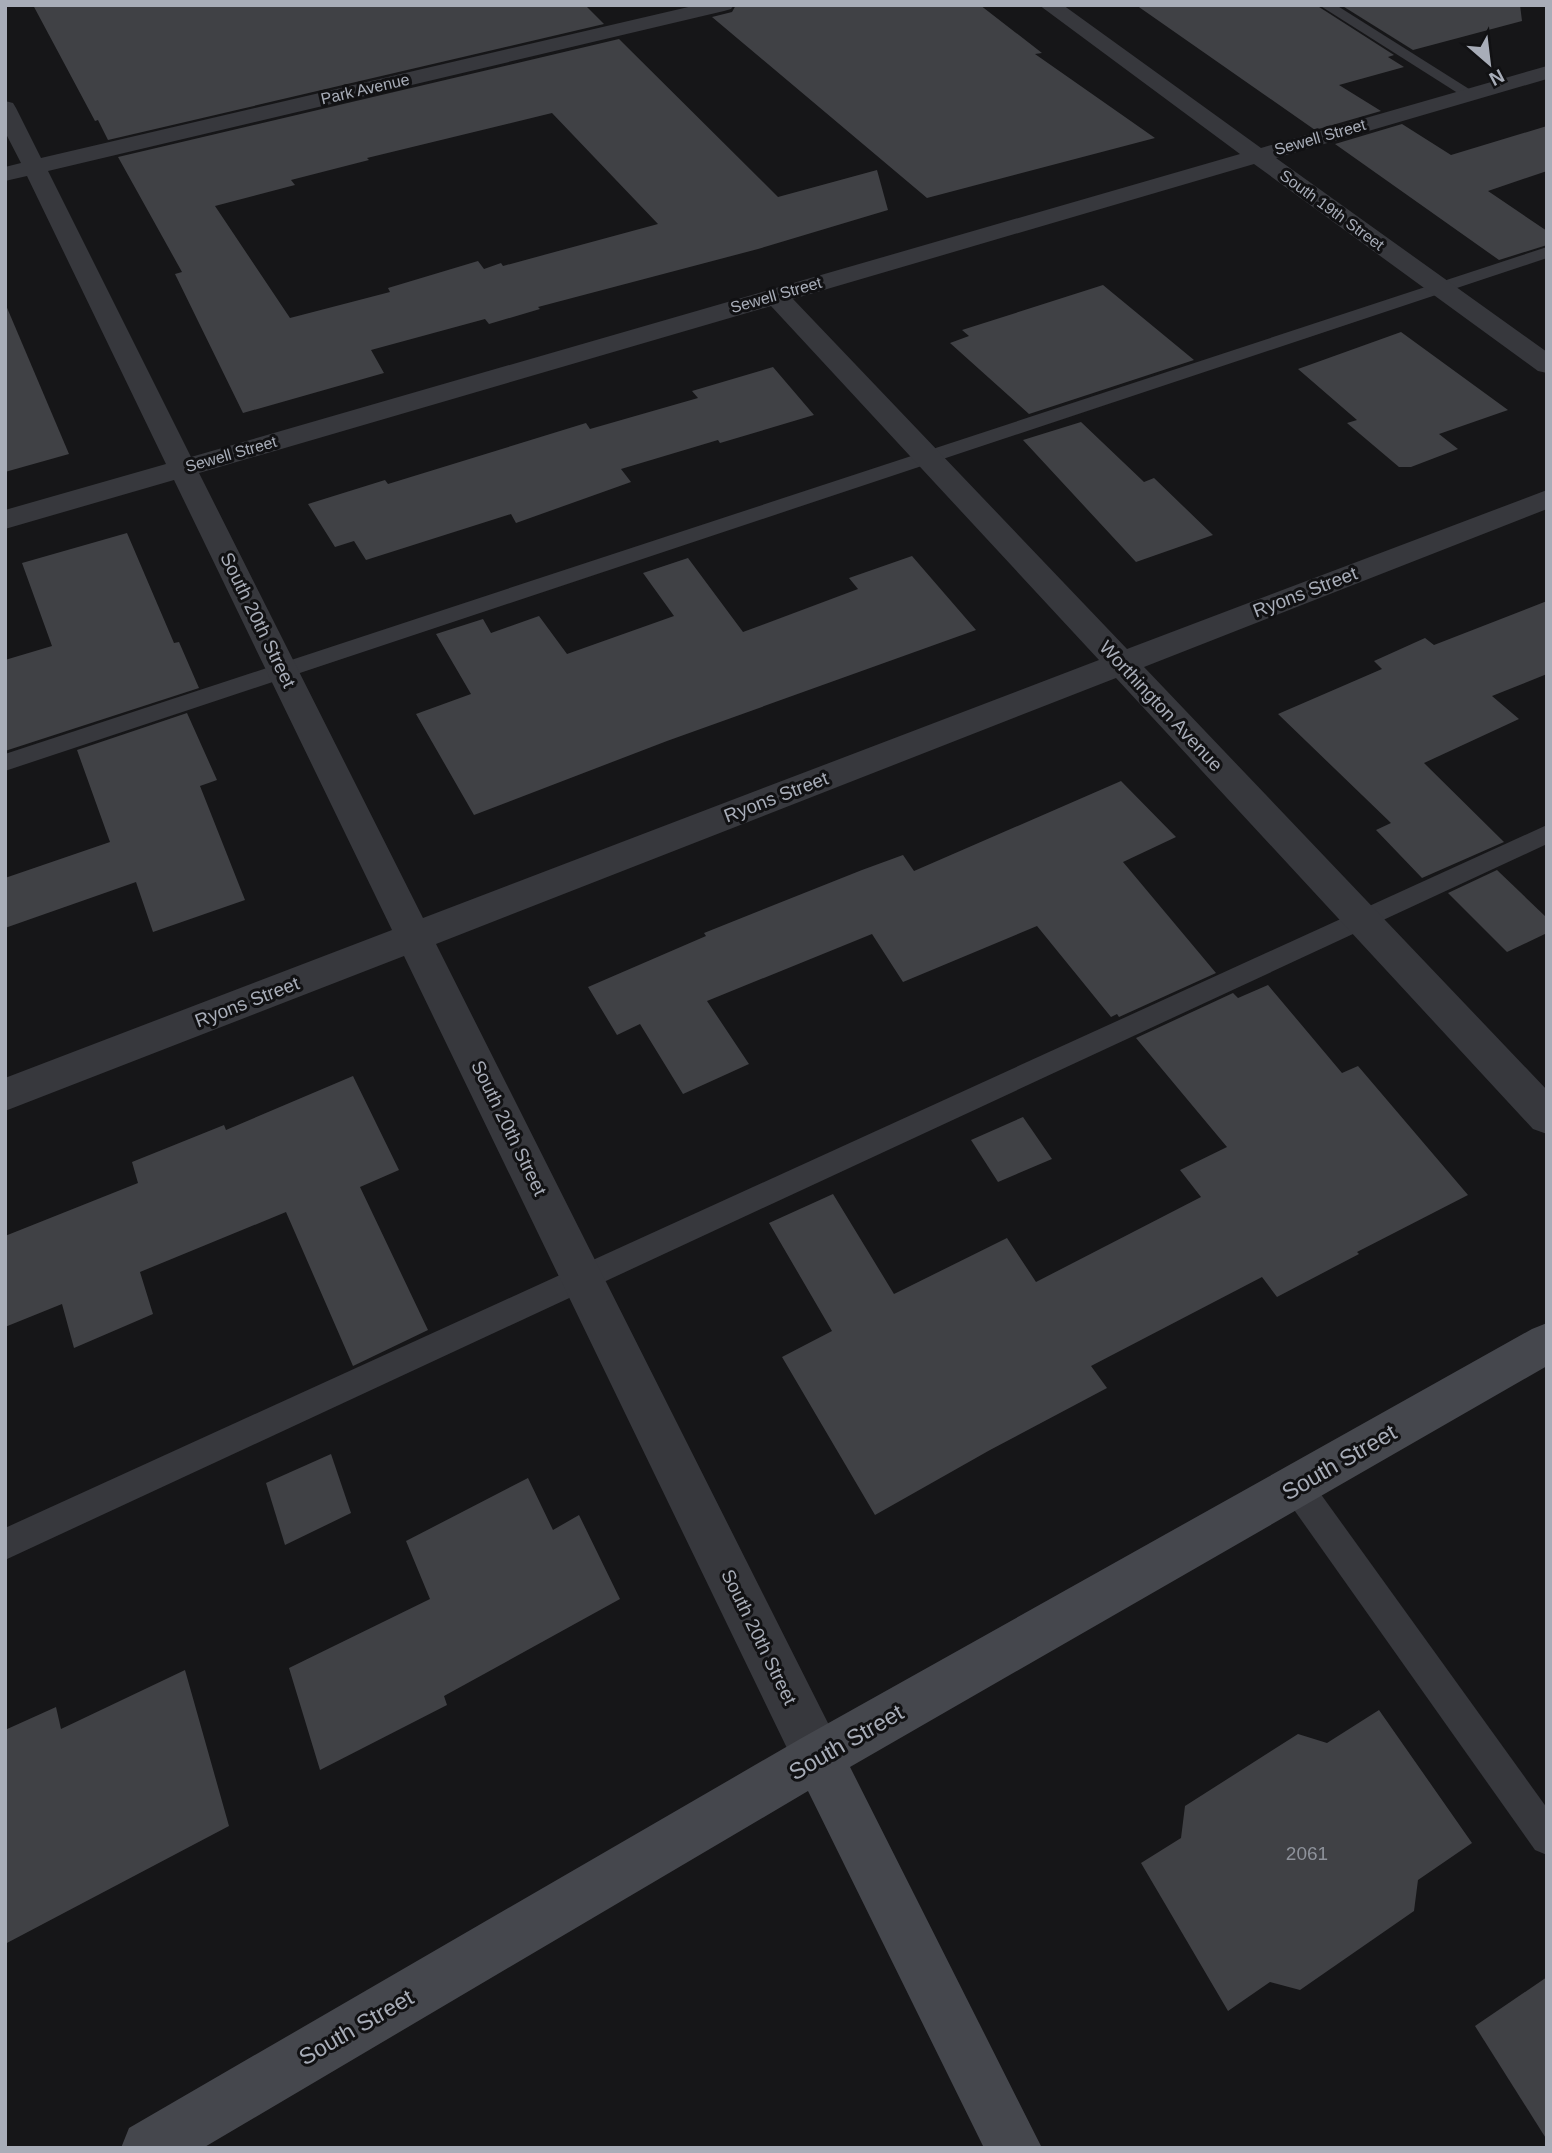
<svg xmlns="http://www.w3.org/2000/svg" width="1552" height="2153" font-family="Arial,sans-serif">
	<rect width="100%" height="100%" fill="#161618"/>
	<g fill="#404145" fill-rule="evenodd">
		<path d="M 33,5 L 585,5 L 604,24 L 108,140 L 98,120 L 95,121 Z"/>
		<path d="M 736,5 L 980,5 L 1042,53 L 1035,54 L 1155,138 L 927,198 L 712,17 L 732,12 Z"/>
		<path d="M 1136,5 L 1316,5 L 1394,55 L 1388,57 L 1404,67 L 1339,85 L 1381,111 L 1315,130 Z"/>
		<path d="M 1341,5 L 1520,5 L 1522,21 L 1413,50 Z"/>
		<path d="M 619,39 L 778,197 L 877,170 L 888,210 L 758,249 L 538,307 L 540,309 L 489,324 L 485,319 L 371,350 L 384,373 L 243,413 L 175,274 L 182,272 L 118,157 ZM 552,113 L 658,224 L 503,266 L 501,263 L 484,269 L 478,261 L 388,288 L 390,292 L 290,318 L 215,206 L 295,185 L 291,180 L 369,160 L 367,158 Z"/>
		<path d="M 1402,124 L 1451,155 L 1547,126 L 1547,171 L 1488,191 L 1547,231 L 1547,245 L 1499,260 L 1335,144 Z"/>
		<path d="M 1103,285 L 1194,360 L 1029,414 L 950,343 L 969,336 L 962,330 Z"/>
		<path d="M 5,303 L 69,454 L 5,472 Z"/>
		<path d="M 1401,332 L 1508,410 L 1439,434 L 1458,449 L 1411,467 L 1399,467 L 1347,423 L 1357,420 L 1298,369 Z"/>
		<path d="M 773,367 L 814,415 L 720,443 L 718,440 L 621,469 L 631,482 L 516,523 L 511,514 L 366,560 L 354,541 L 335,547 L 308,504 L 385,480 L 388,484 L 586,423 L 590,429 L 698,398 L 692,391 Z"/>
		<path d="M 1081,422 L 1144,482 L 1154,478 L 1213,535 L 1136,562 L 1023,440 Z"/>
		<path d="M 127,533 L 174,643 L 179,642 L 199,688 L 5,751 L 5,660 L 52,646 L 22,563 Z"/>
		<path d="M 912,556 L 976,630 L 667,741 L 474,815 L 416,714 L 471,694 L 436,634 L 483,619 L 491,633 L 539,616 L 567,654 L 674,616 L 643,573 L 688,558 L 743,632 L 858,589 L 849,578 Z"/>
		<path d="M 1547,601 L 1547,674 L 1492,696 L 1519,719 L 1424,763 L 1504,842 L 1422,878 L 1376,830 L 1391,823 L 1278,714 L 1382,669 L 1374,661 L 1425,638 L 1434,645 Z"/>
		<path d="M 187,713 L 217,780 L 200,786 L 245,900 L 153,932 L 136,882 L 5,928 L 5,878 L 110,842 L 77,750 Z"/>
		<path d="M 1121,781 L 1176,837 L 1123,862 L 1216,973 L 1119,1017 L 1117,1014 L 1111,1017 L 1037,926 L 903,982 L 872,934 L 707,1001 L 749,1064 L 683,1094 L 640,1024 L 617,1035 L 588,987 L 706,936 L 704,933 L 862,870 L 903,855 L 914,871 Z"/>
		<path d="M 1497,870 L 1547,918 L 1547,933 L 1507,952 L 1448,893 Z"/>
		<path d="M 1268,985 L 1342,1073 L 1358,1066 L 1468,1195 L 1357,1252 L 1359,1254 L 1277,1297 L 1262,1277 L 1091,1366 L 1107,1388 L 990,1450 L 875,1515 L 782,1357 L 832,1331 L 769,1223 L 833,1194 L 894,1294 L 1007,1238 L 1036,1282 L 1201,1197 L 1180,1170 L 1227,1147 L 1136,1038 L 1233,993 L 1238,998 Z"/>
		<path d="M 353,1076 L 399,1170 L 360,1187 L 428,1330 L 353,1366 L 286,1212 L 140,1272 L 153,1314 L 74,1348 L 62,1304 L 5,1327 L 5,1236 L 138,1183 L 132,1162 L 224,1125 L 226,1130 Z"/>
		<path d="M 1023,1117 L 1052,1159 L 998,1182 L 971,1140 Z"/>
		<path d="M 331,1454 L 351,1513 L 285,1545 L 266,1483 Z"/>
		<path d="M 528,1478 L 553,1530 L 579,1515 L 620,1599 L 444,1696 L 447,1705 L 320,1770 L 289,1668 L 430,1599 L 406,1541 Z"/>
		<path d="M 185,1670 L 229,1826 L 5,1944 L 5,1730 L 56,1707 L 61,1729 Z"/>
		<path d="M 1379,1710 L 1472,1843 L 1418,1880 L 1414,1911 L 1300,1990 L 1270,1982 L 1228,2011 L 1141,1863 L 1181,1838 L 1185,1806 L 1298,1734 L 1327,1743 Z"/>
		<path d="M 1547,1977 L 1547,2140 L 1475,2026 Z"/>
	</g>
	<g fill="none" stroke-linecap="round" stroke-linejoin="round">
		<g fill="#37383d" fill-rule="evenodd">
			<path d="M 1319,5 L 1336,5 L 1477,94 L 1469,99 L 1464,97 Z"/>
			<path d="M 1547,247 L 1547,258 L 5,771 L 5,754 Z"/>
			<path d="M 1547,825 L 1547,844 L 5,1560 L 5,1528 Z"/>
			<path d="M 1296,1471 L 1307,1475 L 1547,1808 L 1547,1855 L 1535,1850 L 1285,1497 L 1281,1486 L 1285,1475 Z"/>
		</g>
		<path fill="#37383d" fill-rule="evenodd" d="M 697,5 L 734,5 L 731,9 L 724,11 L 48,171 L 191,457 L 1240,154 L 1039,5 L 1063,5 L 1261,148 L 1547,66 L 1547,79 L 1276,158 L 1547,352 L 1547,373 L 1538,371 L 1254,164 L 793,299 L 1127,649 L 1547,490 L 1547,509 L 1144,667 L 1547,1090 L 1547,1134 L 1533,1129 L 1116,678 L 436,944 L 836,1739 L 843,1757 L 836,1775 L 818,1782 L 800,1775 L 404,956 L 5,1111 L 5,1078 L 392,930 L 174,480 L 5,529 L 5,510 L 166,464 L 27,176 L 5,181 L 5,167 L 21,163 L 5,132 L 5,101 L 13,103 L 16,108 L 41,158 ZM 771,306 L 1099,660 L 423,918 L 199,473 Z"/>
		<path fill="#45474d" fill-rule="evenodd" d="M 1547,1323 L 1547,1366 L 850,1767 L 1042,2148 L 984,2148 L 808,1791 L 203,2148 L 121,2148 L 129,2128 L 800,1739 L 1532,1329 Z"/>
	</g>
	<g text-anchor="middle" dominant-baseline="central" stroke-width="6" stroke-linejoin="round" paint-order="stroke">
		<g font-size="16" fill="#a8adb8" stroke="#111113">
			<text transform="translate(365 89) rotate(-13)">Park Avenue</text>
			<text transform="translate(1320 137) rotate(-16)">Sewell Street</text>
			<text transform="translate(1332 210) rotate(36)">South 19th Street</text>
			<text transform="translate(776 295) rotate(-16)">Sewell Street</text>
			<text transform="translate(231 454) rotate(-16)">Sewell Street</text>
		</g>
		<g font-size="19" fill="#a8adb8" stroke="#111113">
			<text transform="translate(1305 592) rotate(-21)">Ryons Street</text>
			<text transform="translate(258 620) rotate(64)">South 20th Street</text>
			<text transform="translate(1161 706) rotate(47)">Worthington Avenue</text>
			<text transform="translate(776 797) rotate(-21)">Ryons Street</text>
			<text transform="translate(247 1002) rotate(-21)">Ryons Street</text>
			<text transform="translate(509 1128) rotate(64)">South 20th Street</text>
			<text transform="translate(759 1637) rotate(64)">South 20th Street</text>
		</g>
		<g font-size="19" fill="#8e929b">
			<text x="1307" y="1853">2061</text>
		</g>
		<g font-size="23" fill="#a8adb8" stroke="#111113">
			<text transform="translate(1339 1462) rotate(-30)">South Street</text>
			<text transform="translate(846 1742) rotate(-30)">South Street</text>
			<text transform="translate(356 2027) rotate(-30)">South Street</text>
		</g>
	</g>
	<rect width="1552" height="2153" fill="none" stroke="#a8adb8" stroke-width="14"/>
	<g transform="translate(1489 63) rotate(152)" stroke="#111113" stroke-width="5" paint-order="stroke">
	<path d="M0-5L12 26L0 18L-12 26Z" fill="#a8adb8"/>
	<text y="-10" font-size="19" font-weight="bold" text-anchor="middle" fill="#a8adb8">N</text>
	</g>
</svg>
